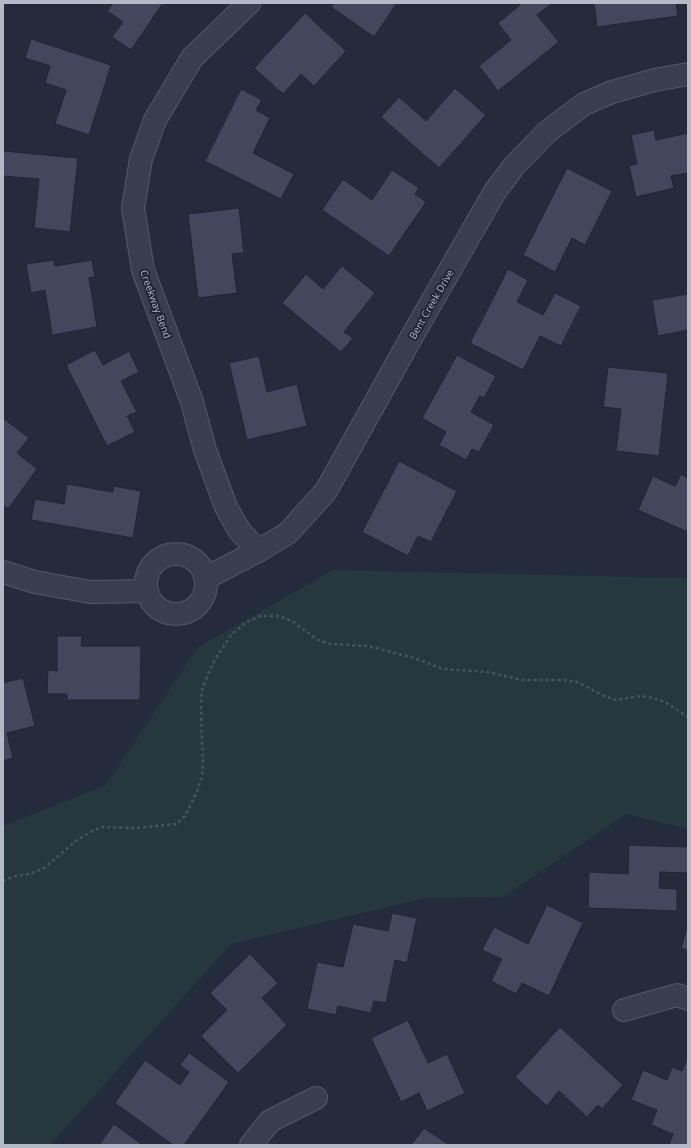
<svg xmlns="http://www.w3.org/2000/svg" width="691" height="1148" font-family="'Open Sans',sans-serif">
	<rect width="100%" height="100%" fill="#242b3d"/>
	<path fill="#26383e" d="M 333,570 L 688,578 L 688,829 L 626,814 L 503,897 L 426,898 L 231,944 L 50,1145 L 3,1145 L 3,826 L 106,785 L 198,647 Z"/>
	<g fill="#41475d" stroke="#1f2534">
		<path d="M 113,3 L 163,3 L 131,50 L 112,37 L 123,22 L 107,11 Z"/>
		<path d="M 334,3 L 397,3 L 374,37 L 331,7 Z"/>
		<path d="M 518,3 L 549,3 L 550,5 L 537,15 L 559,42 L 498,91 L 479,66 L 511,40 L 498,23 L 520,5 Z"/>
		<path d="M 594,3 L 676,3 L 678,16 L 597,27 Z"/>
		<path d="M 305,13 L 346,51 L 314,86 L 301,74 L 283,94 L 254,68 Z"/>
		<path d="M 31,39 L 111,65 L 89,135 L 55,124 L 66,90 L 45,83 L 50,66 L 25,58 Z"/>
		<path d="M 455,88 L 486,115 L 439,168 L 381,117 L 399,97 L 426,121 Z"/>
		<path d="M 241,89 L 262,100 L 256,110 L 270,118 L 253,153 L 294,174 L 281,199 L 205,161 Z"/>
		<path d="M 654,130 L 656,140 L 688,133 L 688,173 L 671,176 L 674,188 L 636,197 L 629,166 L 637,164 L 631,135 Z"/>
		<path d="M 3,151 L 78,158 L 70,232 L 34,228 L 39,179 L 3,176 Z"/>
		<path d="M 567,168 L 612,191 L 585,245 L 572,238 L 555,272 L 523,255 Z"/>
		<path d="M 392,170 L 419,188 L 415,194 L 426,202 L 389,256 L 322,210 L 343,179 L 372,200 Z"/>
		<path d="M 239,208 L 244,253 L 232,254 L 237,293 L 198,298 L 188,214 Z"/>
		<path d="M 54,260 L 55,266 L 92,260 L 95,277 L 89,278 L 97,327 L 52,335 L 45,290 L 31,293 L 26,264 Z"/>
		<path d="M 342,266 L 375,293 L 344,332 L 353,338 L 341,352 L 282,303 L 306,274 L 323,289 Z"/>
		<path d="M 508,269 L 528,280 L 517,302 L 543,315 L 555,293 L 581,306 L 561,346 L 540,336 L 523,370 L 470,343 Z"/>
		<path d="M 688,294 L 688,330 L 658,336 L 652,300 Z"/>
		<path d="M 95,350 L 103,365 L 129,351 L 139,372 L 121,381 L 137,412 L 127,416 L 135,432 L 107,446 L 66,365 Z"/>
		<path d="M 457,355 L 496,376 L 484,398 L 480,396 L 471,412 L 494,425 L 479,452 L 472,449 L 466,460 L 439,445 L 446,432 L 422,418 Z"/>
		<path d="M 259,356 L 267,392 L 297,384 L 307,426 L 247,440 L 229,363 Z"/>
		<path d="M 608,367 L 668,373 L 659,456 L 616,451 L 621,409 L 603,407 Z"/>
		<path d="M 3,418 L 29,438 L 17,453 L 37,469 L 8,509 L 3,505 Z"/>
		<path d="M 399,461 L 457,491 L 431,542 L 418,536 L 408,556 L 362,532 Z"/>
		<path d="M 681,474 L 688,478 L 688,532 L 638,510 L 653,476 L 675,486 Z"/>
		<path d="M 67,484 L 113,492 L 113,486 L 141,491 L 133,538 L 31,520 L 35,499 L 64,504 Z"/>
		<path d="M 57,636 L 82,636 L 81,646 L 141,646 L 140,700 L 67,700 L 67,694 L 47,694 L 48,670 L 57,671 Z"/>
		<path d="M 23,678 L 35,726 L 7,733 L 13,758 L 3,761 L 3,683 Z"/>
		<path d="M 629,845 L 688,847 L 688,873 L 660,872 L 659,888 L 677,889 L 677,911 L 588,908 L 589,872 L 628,874 Z"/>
		<path d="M 547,905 L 583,923 L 549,996 L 522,983 L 516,994 L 491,981 L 502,959 L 482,950 L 494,927 L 528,944 Z"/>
		<path d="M 392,913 L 417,918 L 407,963 L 395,960 L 386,1003 L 374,1001 L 371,1013 L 338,1006 L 336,1015 L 307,1009 L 317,962 L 343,967 L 353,924 L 388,931 Z"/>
		<path d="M 687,927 L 688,928 L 688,950 L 681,948 Z"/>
		<path d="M 250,954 L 278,983 L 262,998 L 287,1025 L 238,1073 L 201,1036 L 227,1010 L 210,993 Z"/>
		<path d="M 408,1020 L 428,1063 L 447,1054 L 465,1093 L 427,1111 L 419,1093 L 401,1102 L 371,1038 Z"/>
		<path d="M 560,1027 L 623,1085 L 602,1109 L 598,1105 L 587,1117 L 559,1091 L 547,1106 L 515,1077 Z"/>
		<path d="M 189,1053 L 229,1082 L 184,1145 L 173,1145 L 115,1103 L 145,1060 L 180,1085 L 189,1072 L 180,1065 Z"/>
		<path d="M 688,1056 L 688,1145 L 669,1145 L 673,1134 L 651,1125 L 657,1110 L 631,1100 L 643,1070 L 667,1080 L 672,1067 L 682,1071 Z"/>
		<path d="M 114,1124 L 143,1145 L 99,1145 Z"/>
		<path d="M 424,1128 L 449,1145 L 411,1145 Z"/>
	</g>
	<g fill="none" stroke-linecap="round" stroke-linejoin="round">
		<defs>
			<g id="minor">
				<path d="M 249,3 L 192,58 L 155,120 L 141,159 L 133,208 L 143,270 L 192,402 L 205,450 L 226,507 L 239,530 L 258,551"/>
				<circle cx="176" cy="584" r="30"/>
				<path d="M 3,572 L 35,582 L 90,592 L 147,591"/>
				<path d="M 206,578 L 258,551 L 288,533 L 326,491 L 411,338 L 494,193 L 514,166 L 547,132 L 584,104 L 612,92 L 655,80 L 688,74"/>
				<path d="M 624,1010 L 677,995 L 688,999"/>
				<path d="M 251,1145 L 270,1121 L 316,1098"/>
			</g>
		</defs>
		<use href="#minor" stroke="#535968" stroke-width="24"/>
		<path stroke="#44555b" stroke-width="2.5" stroke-dasharray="3 3" stroke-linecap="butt" d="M 3,881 L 12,877 L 29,874 L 44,868 L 77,840 L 90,832 L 103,827 L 137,828 L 176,824 L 185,816 L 196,794 L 202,777 L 203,760 L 202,742 L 201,703 L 202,690 L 208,674 L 216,658 L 232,634 L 245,623 L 260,616 L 278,616 L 292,621 L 318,640 L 330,644 L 368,646 L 411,657 L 443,669 L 488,672 L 522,680 L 565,680 L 577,682 L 604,696 L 616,700 L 641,696 L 653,698 L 665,702 L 688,717"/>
		<use href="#minor" stroke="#383e4d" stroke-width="22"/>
	</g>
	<g text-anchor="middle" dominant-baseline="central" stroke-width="3.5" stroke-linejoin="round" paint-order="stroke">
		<g font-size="10" fill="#b4b9c8" stroke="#1d2332">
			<text transform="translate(156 304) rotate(70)">Creekway Bend</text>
			<text transform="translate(431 304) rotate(-60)">Bent Creek Drive</text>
		</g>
	</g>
	<rect width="691" height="1148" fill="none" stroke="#b4b9c8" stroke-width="8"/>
</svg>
